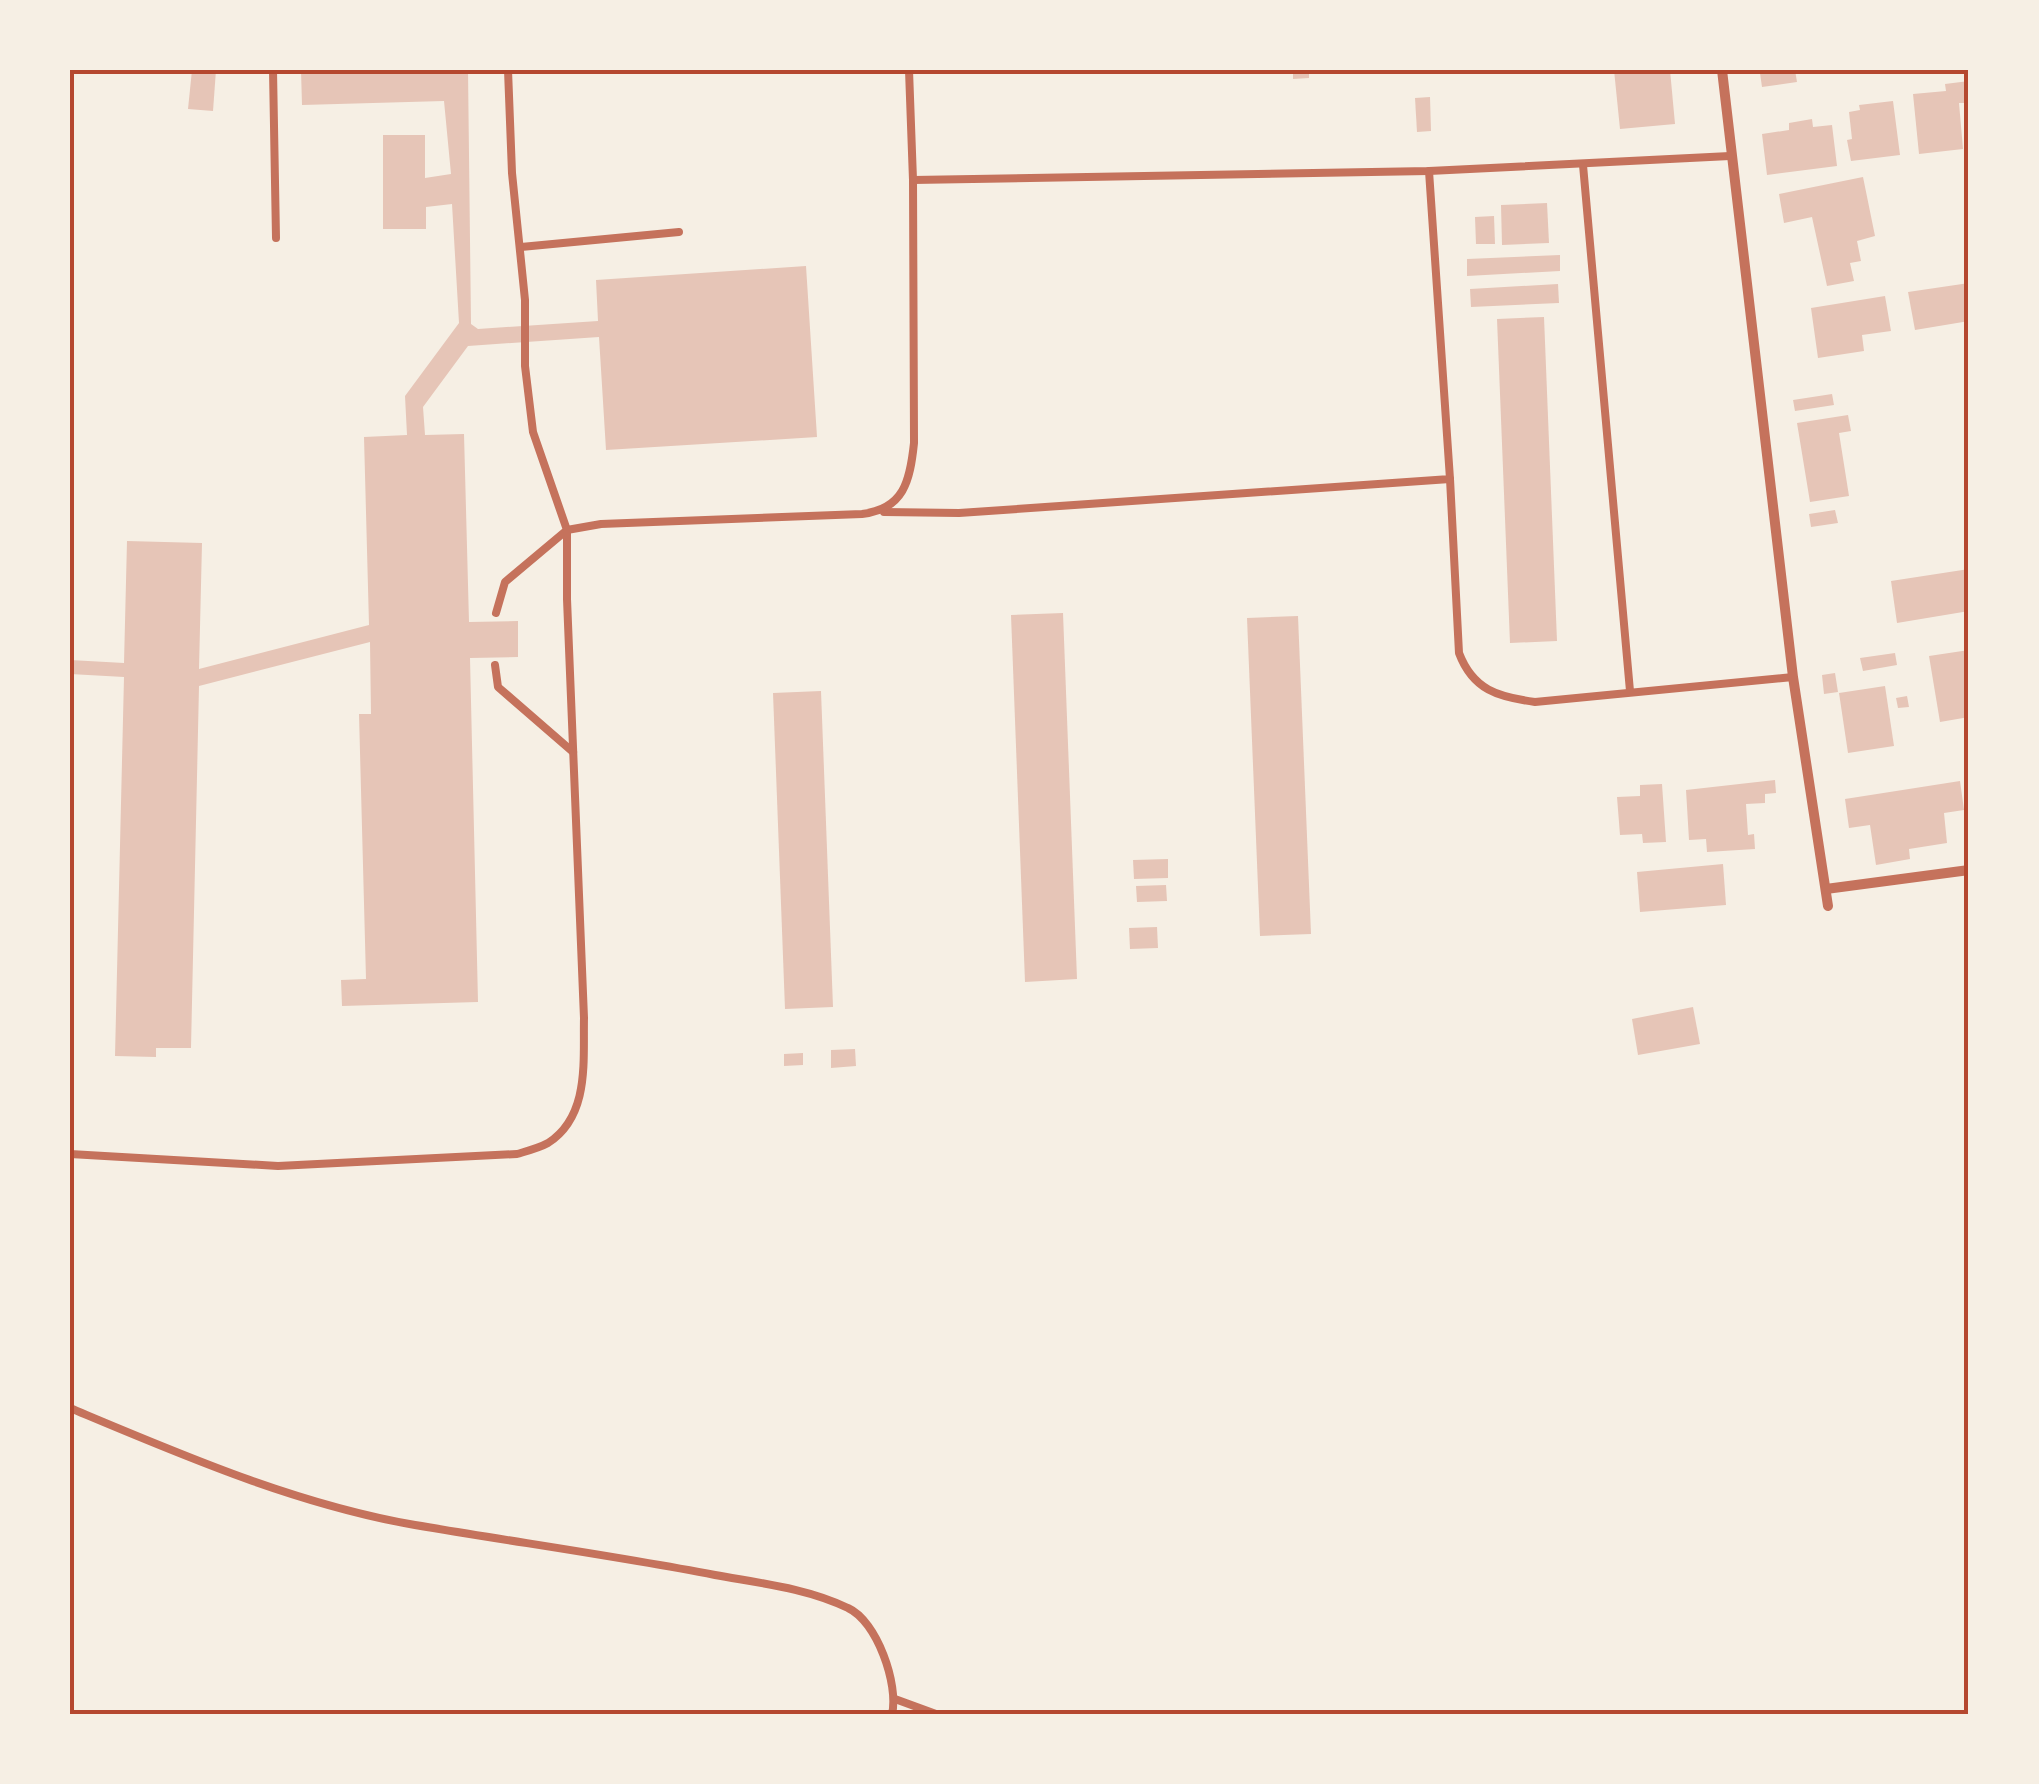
<svg xmlns="http://www.w3.org/2000/svg" width="2039" height="1784" font-family="Cabin,sans-serif">
	<rect width="100%" height="100%" fill="#f6efe4"/>
	<g fill="#e6c5b7">
		<path d="M 192,70 L 216,70 L 213,111 L 188,109 Z"/>
		<path d="M 301,70 L 468,70 L 471,324 L 478,329 L 598,321 L 596,280 L 806,266 L 817,437 L 606,450 L 599,337 L 468,346 L 423,407 L 425,435 L 464,434 L 469,622 L 518,621 L 518,657 L 470,658 L 478,1002 L 342,1006 L 341,980 L 366,979 L 359,714 L 371,714 L 370,642 L 199,686 L 191,1048 L 156,1048 L 156,1057 L 115,1056 L 124,677 L 70,674 L 70,660 L 124,663 L 127,541 L 202,543 L 199,669 L 369,625 L 364,437 L 407,435 L 405,396 L 459,323 L 452,204 L 426,207 L 426,229 L 383,229 L 383,135 L 425,135 L 425,178 L 451,174 L 444,101 L 302,105 Z"/>
		<path d="M 1293,70 L 1309,70 L 1309,78 L 1293,79 Z"/>
		<path d="M 1614,70 L 1670,70 L 1675,124 L 1620,129 Z"/>
		<path d="M 1795,70 L 1797,82 L 1762,87 L 1760,73 Z"/>
		<path d="M 1969,81 L 1969,103 L 1959,103 L 1963,149 L 1919,154 L 1913,94 L 1946,91 L 1945,84 Z"/>
		<path d="M 1430,97 L 1431,131 L 1417,132 L 1415,98 Z"/>
		<path d="M 1893,101 L 1900,155 L 1851,161 L 1847,140 L 1852,139 L 1849,112 L 1860,110 L 1859,105 Z"/>
		<path d="M 1812,119 L 1813,127 L 1832,125 L 1837,166 L 1767,175 L 1762,134 L 1789,130 L 1789,123 Z"/>
		<path d="M 1863,177 L 1875,236 L 1857,241 L 1861,261 L 1850,263 L 1854,281 L 1827,286 L 1812,217 L 1784,223 L 1779,194 Z"/>
		<path d="M 1547,203 L 1549,243 L 1502,245 L 1501,205 Z"/>
		<path d="M 1494,216 L 1495,244 L 1476,244 L 1475,217 Z"/>
		<path d="M 1560,255 L 1560,271 L 1467,276 L 1467,259 Z"/>
		<path d="M 1969,283 L 1969,321 L 1915,330 L 1908,292 Z"/>
		<path d="M 1558,284 L 1559,303 L 1471,307 L 1470,289 Z"/>
		<path d="M 1885,296 L 1891,331 L 1862,335 L 1864,351 L 1818,358 L 1811,308 Z"/>
		<path d="M 1544,317 L 1557,641 L 1510,643 L 1497,319 Z"/>
		<path d="M 1832,394 L 1834,405 L 1795,411 L 1793,400 Z"/>
		<path d="M 1848,415 L 1851,431 L 1839,433 L 1849,496 L 1810,502 L 1797,423 Z"/>
		<path d="M 1835,510 L 1838,523 L 1811,527 L 1809,514 Z"/>
		<path d="M 1969,569 L 1969,611 L 1897,623 L 1891,581 Z"/>
		<path d="M 1063,613 L 1077,979 L 1025,982 L 1011,615 Z"/>
		<path d="M 1298,616 L 1311,934 L 1260,936 L 1247,618 Z"/>
		<path d="M 1969,650 L 1969,717 L 1940,722 L 1929,656 Z"/>
		<path d="M 1895,653 L 1897,665 L 1863,671 L 1860,658 Z"/>
		<path d="M 1835,673 L 1838,692 L 1824,694 L 1822,675 Z"/>
		<path d="M 1885,686 L 1894,746 L 1848,753 L 1839,693 Z"/>
		<path d="M 821,691 L 833,1007 L 785,1009 L 773,693 Z"/>
		<path d="M 1907,696 L 1909,707 L 1898,708 L 1896,698 Z"/>
		<path d="M 1775,780 L 1776,793 L 1765,794 L 1765,803 L 1746,804 L 1748,835 L 1754,834 L 1755,849 L 1707,852 L 1706,839 L 1689,840 L 1686,790 Z"/>
		<path d="M 1960,781 L 1964,810 L 1944,813 L 1947,843 L 1909,849 L 1910,859 L 1876,865 L 1870,825 L 1849,828 L 1845,799 Z"/>
		<path d="M 1662,784 L 1666,842 L 1643,843 L 1642,834 L 1620,835 L 1617,797 L 1640,796 L 1640,785 Z"/>
		<path d="M 1168,859 L 1168,878 L 1134,879 L 1133,860 Z"/>
		<path d="M 1723,864 L 1726,905 L 1640,912 L 1637,872 Z"/>
		<path d="M 1166,885 L 1167,901 L 1137,902 L 1136,886 Z"/>
		<path d="M 1157,927 L 1158,948 L 1130,949 L 1129,928 Z"/>
		<path d="M 1693,1007 L 1700,1044 L 1638,1055 L 1632,1019 Z"/>
		<path d="M 855,1049 L 856,1066 L 831,1068 L 831,1050 Z"/>
		<path d="M 803,1053 L 803,1065 L 784,1066 L 784,1054 Z"/>
	</g>
	<g fill="none" stroke-linecap="round" stroke-linejoin="round">
		<g stroke="#c5725c" stroke-width="8">
			<path d="M 273,70 L 276,238"/>
			<path d="M 1583,165 L 1630,691"/>
			<path d="M 913,180 L 1429,171 L 1730,156"/>
			<path d="M 521,247 L 679,232"/>
			<path d="M 1450,479 L 1459,653 C 1473,690 1498,697 1535,702 L 1793,677"/>
			<path d="M 884,512 L 959,513 L 1450,479 L 1429,171"/>
			<path d="M 496,613 L 505,582 L 567,530 L 533,432 L 525,366 L 525,300 L 512,173 L 508,70"/>
			<path d="M 495,665 L 498,687 L 573,752"/>
			<path d="M 70,1154 L 278,1166 L 517,1154 C 527,1151 539,1148 548,1143 C 590,1116 583,1061 584,1018 L 567,599 L 567,530 L 601,524 L 862,514 C 904,509 910,481 914,443 L 913,180 L 909,70"/>
			<path d="M 70,1408 C 182,1455 295,1504 415,1525 C 515,1542 616,1556 715,1575 C 759,1583 807,1588 848,1608 C 877,1621 899,1685 892,1714"/>
			<path d="M 895,1699 L 936,1714"/>
		</g>
		<g stroke="#c5725c" stroke-width="10">
			<path d="M 1722,70 L 1793,677 L 1828,906"/>
			<path d="M 1826,889 L 1969,870"/>
		</g>
	</g>
	<rect width="2039" height="1784" fill="none" stroke="#f6efe4" stroke-width="145"/>
	<rect x="72" y="72" width="1894" height="1640" fill="none" stroke="#b5482f" stroke-width="4"/>
</svg>
